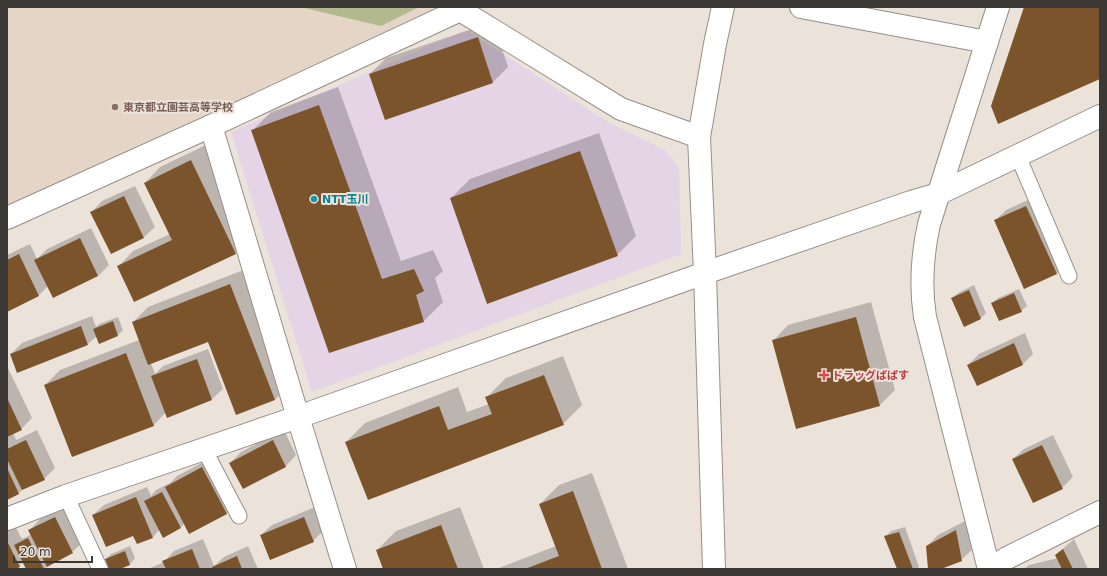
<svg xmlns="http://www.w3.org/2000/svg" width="1107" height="576" font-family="'DejaVu Sans','Noto Sans JP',sans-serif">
	<rect width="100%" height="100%" fill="#ebe2da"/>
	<path fill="#e5d4e5" d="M 466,30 L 611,124 L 665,150 L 679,167 L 681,254 L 312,392 L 231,132 Z"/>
	<path fill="#e4d5c7" d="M 7,7 L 439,7 L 439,8 L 7,205 Z"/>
	<path fill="#b3b98f" d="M 300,7 L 419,7 L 381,26 Z"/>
	<g fill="#0003">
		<path d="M 493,22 L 508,67 L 493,82 L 385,118 L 370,74 L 386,58 Z"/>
		<path d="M 338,87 L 401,261 L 433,250 L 443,271 L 435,278 L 443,302 L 424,321 L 330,352 L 252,131 L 271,112 Z"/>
		<path d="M 599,133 L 636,236 L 617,255 L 451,198 L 470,179 Z"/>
		<path d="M 206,145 L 251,237 L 235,253 L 118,267 L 133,251 L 170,234 L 145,183 L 160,167 Z"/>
		<path d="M 135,186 L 155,227 L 144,237 L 92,212 L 102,201 Z"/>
		<path d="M 1037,196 L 1067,263 L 1056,274 L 995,221 L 1006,210 Z"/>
		<path d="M 91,228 L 109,265 L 98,276 L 53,297 L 48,286 L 39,295 L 7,311 L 7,255 L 30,244 L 37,259 L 47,249 Z"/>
		<path d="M 246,269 L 290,384 L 275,400 L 209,341 L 151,363 L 155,374 L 163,366 L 208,349 L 223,389 L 212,399 L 167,416 L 166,412 L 154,425 L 72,456 L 45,385 L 60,370 L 139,340 L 133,322 L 148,307 Z"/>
		<path d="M 974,285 L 986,313 L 981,318 L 964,326 L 952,298 L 958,293 Z"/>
		<path d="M 1019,289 L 1027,306 L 1021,311 L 992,303 L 998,298 Z"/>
		<path d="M 871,302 L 895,390 L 880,405 L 773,341 L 788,325 Z"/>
		<path d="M 92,316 L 96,327 L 99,324 L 118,317 L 123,330 L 118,335 L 99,342 L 97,336 L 88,344 L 18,372 L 11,354 L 22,343 Z"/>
		<path d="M 1025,333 L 1033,354 L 1023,364 L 968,365 L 979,354 Z"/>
		<path d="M 563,356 L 582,405 L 563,424 L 346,442 L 365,423 L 458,387 L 467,412 L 489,404 L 487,397 L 506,378 Z"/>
		<path d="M 7,368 L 8,368 L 32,418 L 21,429 L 13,433 L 16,440 L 37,430 L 55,468 L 44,479 L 23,489 L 19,493 L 7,499 Z"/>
		<path d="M 284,430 L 296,455 L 286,466 L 243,488 L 230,463 L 241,452 Z"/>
		<path d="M 1053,435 L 1073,477 L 1062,488 L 1013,459 L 1024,449 Z"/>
		<path d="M 213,457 L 237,503 L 226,514 L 185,523 L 181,527 L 164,536 L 160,529 L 153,537 L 134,535 L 93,515 L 104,505 L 147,487 L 151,496 L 156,490 L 170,483 L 177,476 Z"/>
		<path d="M 592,473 L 628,569 L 496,569 L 556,546 L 540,504 L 559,485 Z"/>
		<path d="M 66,507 L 83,542 L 72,552 L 49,565 L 44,569 L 27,569 L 24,561 L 19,566 L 13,569 L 7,569 L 7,528 L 14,524 L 22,539 L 32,534 L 30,530 L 40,519 Z"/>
		<path d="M 315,507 L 324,530 L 313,541 L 261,535 L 272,525 Z"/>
		<path d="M 460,507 L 484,569 L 384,569 L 377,550 L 396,531 Z"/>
		<path d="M 967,520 L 972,550 L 961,560 L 938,569 L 929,569 L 927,546 L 938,535 Z"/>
		<path d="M 905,527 L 919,567 L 917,569 L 898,569 L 885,537 L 891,531 Z"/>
		<path d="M 203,539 L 214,566 L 224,557 L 248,546 L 258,569 L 148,569 L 164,562 L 174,551 Z"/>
		<path d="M 1074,539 L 1088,569 L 1024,569 L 1029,565 L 1058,558 L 1056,555 Z"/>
		<path d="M 130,546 L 135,558 L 130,564 L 117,569 L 110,569 L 106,559 L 111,554 Z"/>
	</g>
	<g fill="#7c542b">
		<path d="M 1024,7 L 1100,7 L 1100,79 L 998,124 L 991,106 Z"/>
		<path d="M 478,37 L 493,83 L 385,120 L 369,74 Z"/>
		<path d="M 319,105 L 382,279 L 414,269 L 424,291 L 416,295 L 424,322 L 329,353 L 251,130 Z"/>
		<path d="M 580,151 L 618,256 L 487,304 L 450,198 Z"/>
		<path d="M 191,160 L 236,254 L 134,302 L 117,266 L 172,240 L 144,183 Z"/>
		<path d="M 124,196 L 144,238 L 111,254 L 90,212 Z"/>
		<path d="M 1026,206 L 1057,274 L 1024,289 L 994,220 Z"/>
		<path d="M 80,238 L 98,276 L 53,298 L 34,260 Z"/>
		<path d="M 19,254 L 39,296 L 7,312 L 7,260 Z"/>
		<path d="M 230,284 L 275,400 L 236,415 L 208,342 L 148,365 L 132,322 Z"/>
		<path d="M 969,290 L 981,319 L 964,327 L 951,298 Z"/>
		<path d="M 1014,293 L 1022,312 L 999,321 L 991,303 Z"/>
		<path d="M 856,317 L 880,406 L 796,429 L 772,340 Z"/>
		<path d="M 113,321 L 118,336 L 99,344 L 93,329 Z"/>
		<path d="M 81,326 L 88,345 L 17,373 L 10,354 Z"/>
		<path d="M 1014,343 L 1023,365 L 977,386 L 967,365 Z"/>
		<path d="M 126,353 L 154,426 L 72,457 L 44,385 Z"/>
		<path d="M 197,359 L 212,400 L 167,418 L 151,376 Z"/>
		<path d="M 544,375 L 564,425 L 368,500 L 345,442 L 439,406 L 448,430 L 492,414 L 485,397 Z"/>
		<path d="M 7,398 L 22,430 L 7,437 Z"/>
		<path d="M 26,440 L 45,480 L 22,490 L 7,459 L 7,449 Z"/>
		<path d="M 273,440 L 286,467 L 243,489 L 229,463 Z"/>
		<path d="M 1042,445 L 1063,489 L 1033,503 L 1012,459 Z"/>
		<path d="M 202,467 L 227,514 L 189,534 L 165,487 Z"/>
		<path d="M 7,468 L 19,494 L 7,500 Z"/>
		<path d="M 573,491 L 602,569 L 525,569 L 559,556 L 539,504 Z"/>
		<path d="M 162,492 L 181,528 L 163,538 L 144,501 Z"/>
		<path d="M 136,497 L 153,538 L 137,544 L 133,536 L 106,547 L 92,515 Z"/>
		<path d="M 55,517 L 73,553 L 47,567 L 28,530 Z"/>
		<path d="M 304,517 L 314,542 L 270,560 L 260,535 Z"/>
		<path d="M 441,525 L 458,569 L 383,569 L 376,550 Z"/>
		<path d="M 956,530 L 962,561 L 941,569 L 928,569 L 926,546 Z"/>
		<path d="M 899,532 L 913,569 L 897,569 L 884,536 Z"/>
		<path d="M 28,538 L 44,569 L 26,569 L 14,545 Z"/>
		<path d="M 7,541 L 20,567 L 15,569 L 7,569 Z"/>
		<path d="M 192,549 L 200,569 L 166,569 L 162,561 Z"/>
		<path d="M 1063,549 L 1073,569 L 1062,569 L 1055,555 Z"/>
		<path d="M 125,551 L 130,565 L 120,569 L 109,569 L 105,559 Z"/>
		<path d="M 237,556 L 242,569 L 213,569 L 212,567 Z"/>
	</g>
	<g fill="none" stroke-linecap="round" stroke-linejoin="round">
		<defs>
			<g id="lane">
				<path d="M 1018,156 L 1069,276"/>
				<path d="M 204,449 L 239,516"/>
				<path d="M 66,496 L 100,569"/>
			</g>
			<g id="street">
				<path d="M 801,7 L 987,42"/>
				<path d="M 460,10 L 621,109 L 699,137"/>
				<path d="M 211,126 L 298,417 L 345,569"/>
				<path d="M 7,218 L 211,126 L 460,10"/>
				<path d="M 7,519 L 66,496 L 298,417 L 705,273 L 911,202 L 938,194 L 1100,116"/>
				<path d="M 714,569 L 705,273 L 699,137 L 715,44 L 723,7"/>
				<path d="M 990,569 L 1007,558 L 1100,512"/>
			</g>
			<path id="secondary" d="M 989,569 L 925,317 C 920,285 922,256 929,224 L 998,7"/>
		</defs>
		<use href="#lane" stroke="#978f87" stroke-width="17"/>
		<use href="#street" stroke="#978f87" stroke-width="24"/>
		<use href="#secondary" stroke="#978f87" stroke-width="24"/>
		<use href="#lane" stroke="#fff" stroke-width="15"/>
		<use href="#street" stroke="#fff" stroke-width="22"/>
		<use href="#secondary" stroke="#fff" stroke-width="22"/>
	</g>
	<circle fill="#8d6e63" stroke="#ebe2da" stroke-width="1.5" cx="115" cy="107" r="4"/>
	<circle fill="#0f9aa8" stroke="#ebe2da" stroke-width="1.5" cx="314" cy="199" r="4"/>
	<path fill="#e0444e" stroke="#ebe2da" stroke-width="1.5" d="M822 369h4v4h4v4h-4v4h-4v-4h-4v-4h4z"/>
	<g text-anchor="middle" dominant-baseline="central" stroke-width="4" stroke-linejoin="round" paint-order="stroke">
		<g font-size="11" font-weight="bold" fill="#785e54" stroke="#ebe2da" text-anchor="start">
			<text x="123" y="107">東京都立園芸高等学校</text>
		</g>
		<g font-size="11" font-weight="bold" fill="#0d838f" stroke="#ebe2da" text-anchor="start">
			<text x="322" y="199">NTT玉川</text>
		</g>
		<g font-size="11" font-weight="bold" fill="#be3a42" stroke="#ebe2da" text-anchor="start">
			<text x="832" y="375">ドラッグぱぱす</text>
		</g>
	</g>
	<rect width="1107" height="576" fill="none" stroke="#3c3835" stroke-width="16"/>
	<path d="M14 556v6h78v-6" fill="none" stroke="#3c3835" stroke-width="2"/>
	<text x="20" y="556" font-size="12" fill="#3c3835" stroke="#ebe2da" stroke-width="3" paint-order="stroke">20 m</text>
</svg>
